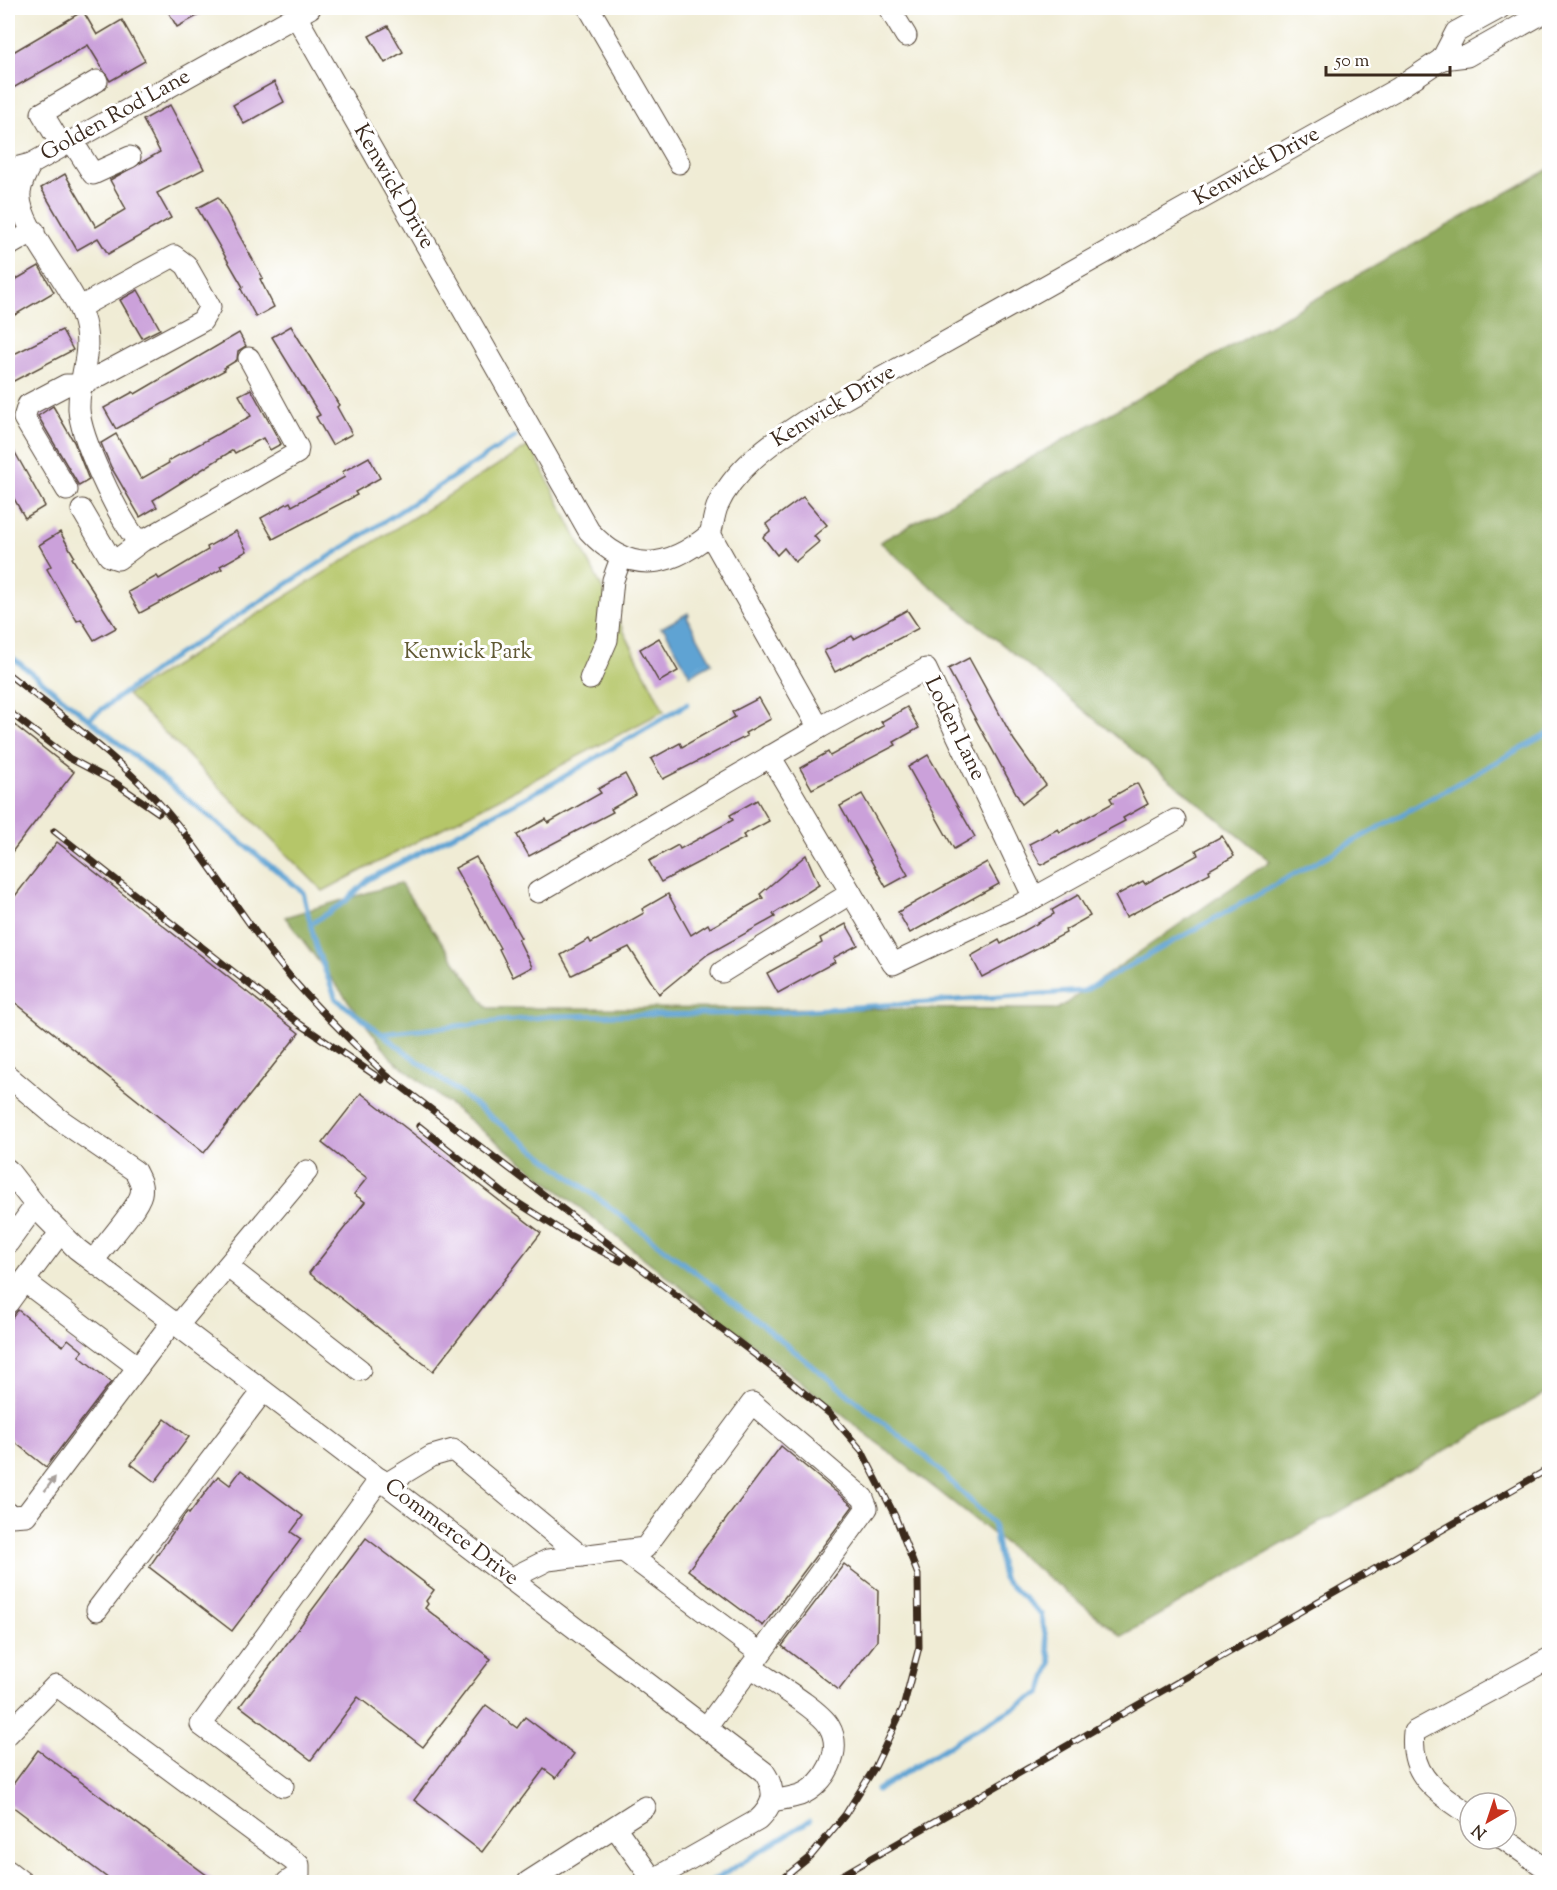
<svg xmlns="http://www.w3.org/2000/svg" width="1557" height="1890" font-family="'Sorts Mill Goudy',serif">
	<rect width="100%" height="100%" fill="#fff"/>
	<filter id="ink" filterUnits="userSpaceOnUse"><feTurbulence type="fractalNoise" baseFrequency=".0167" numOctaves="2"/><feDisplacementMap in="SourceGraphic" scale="12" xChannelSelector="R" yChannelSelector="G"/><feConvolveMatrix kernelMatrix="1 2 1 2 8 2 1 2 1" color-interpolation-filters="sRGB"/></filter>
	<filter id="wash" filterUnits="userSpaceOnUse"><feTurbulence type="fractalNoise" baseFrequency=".008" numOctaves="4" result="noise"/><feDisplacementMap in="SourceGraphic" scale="24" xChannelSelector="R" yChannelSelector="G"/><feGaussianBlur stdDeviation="1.35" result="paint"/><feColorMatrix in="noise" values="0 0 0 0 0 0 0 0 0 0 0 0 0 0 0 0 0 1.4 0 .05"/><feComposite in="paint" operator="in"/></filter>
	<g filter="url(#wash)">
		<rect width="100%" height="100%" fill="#f0ecd5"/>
		<path fill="#b5c669" stroke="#787844" stroke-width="1.5" d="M 530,445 L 664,711 L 323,891 L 127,695 Z"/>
		<path fill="#90ab5d" stroke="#666a3e" stroke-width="1.5" d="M 1549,169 L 1549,1391 L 1122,1636 L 392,1059 L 285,917 L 400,883 L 488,1008 L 1058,1009 L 1270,861 L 929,585 L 880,542 Z"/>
		<path fill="#5ea3d3" stroke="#4c6678" stroke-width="1.5" d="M 688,613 L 689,615 L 687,617 L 712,663 L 690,675 L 665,630 L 661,628 Z"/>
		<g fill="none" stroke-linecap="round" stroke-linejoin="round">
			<g stroke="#5ea3d3" stroke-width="5">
				<path d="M 8,547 L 13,544"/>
				<path d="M 8,654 L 303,892 L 316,947 L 336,999 L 716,1288 L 927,1458 L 993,1523 L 1003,1579 L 1041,1614 L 1051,1663 L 1041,1693 L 971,1732 L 877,1790"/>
				<path d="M 90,718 L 169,660 L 515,437"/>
				<path d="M 311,924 L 345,902 L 369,879 L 555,782 L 687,704"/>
				<path d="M 381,1034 L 552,1016 L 770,1013 L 1084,991 L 1550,732"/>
				<path d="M 711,1882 L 809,1821"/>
			</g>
		</g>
		<g id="blocks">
			<g fill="#cba1da">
				<path d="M 166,8 L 212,8 L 177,27 Z"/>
				<path d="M 83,11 L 97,35 L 122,20 L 145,61 L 110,81 L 88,45 L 8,91 L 8,55 Z"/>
				<path d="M 388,26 L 403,52 L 385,63 L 369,36 Z"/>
				<path d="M 274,82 L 284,102 L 244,124 L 233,105 Z"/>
				<path d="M 170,105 L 204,169 L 157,193 L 171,218 L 108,254 L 98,238 L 77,250 L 41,188 L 65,174 L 96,227 L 126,209 L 110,180 L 160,152 L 143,120 Z"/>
				<path d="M 218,197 L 263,278 L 260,279 L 274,307 L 256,317 L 241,289 L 243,287 L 197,208 Z"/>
				<path d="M 39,266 L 54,292 L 8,319 L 8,284 Z"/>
				<path d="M 138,290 L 160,329 L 142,338 L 120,300 Z"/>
				<path d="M 291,326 L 339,405 L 337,407 L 352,434 L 332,445 L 316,417 L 320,415 L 272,337 Z"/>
				<path d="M 62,330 L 73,350 L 8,384 L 8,357 Z"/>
				<path d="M 239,333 L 246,346 L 238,351 L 237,360 L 224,368 L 225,370 L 116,429 L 104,408 L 133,392 L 135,394 Z"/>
				<path d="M 251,389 L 281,444 L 270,450 L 263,438 L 235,453 L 233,450 L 153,500 L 157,507 L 140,517 L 111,467 L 101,443 L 116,434 L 141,479 L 169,463 L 168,461 L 251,416 L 239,395 Z"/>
				<path d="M 53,406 L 74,442 L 89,480 L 79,486 L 38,416 Z"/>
				<path d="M 8,440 L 45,506 L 25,518 L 8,488 Z"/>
				<path d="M 369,457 L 380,478 L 355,492 L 357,495 L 273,539 L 261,518 L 290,502 L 292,506 L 345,477 L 342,472 Z"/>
				<path d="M 803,497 L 827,525 L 814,536 L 819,542 L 795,562 L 784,548 L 777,555 L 763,537 L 770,531 L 766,524 Z"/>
				<path d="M 236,531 L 247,551 L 220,566 L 222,569 L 140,613 L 128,592 L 157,576 L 159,579 L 208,550 L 207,547 Z"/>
				<path d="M 60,532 L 74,556 L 72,558 L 116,628 L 94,640 L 81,619 L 77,621 L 47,569 L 51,566 L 39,545 Z"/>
				<path d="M 907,610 L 919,628 L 835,672 L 824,651 L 852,636 L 854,639 Z"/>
				<path d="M 659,638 L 678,671 L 659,682 L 640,649 Z"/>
				<path d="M 969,658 L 1014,740 L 1046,785 L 1022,804 L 948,669 Z"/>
				<path d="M 759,698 L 771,719 L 745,733 L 747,736 L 663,779 L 651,759 L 680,743 L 682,747 L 735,717 L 732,712 Z"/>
				<path d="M 907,707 L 919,728 L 894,742 L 896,745 L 812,789 L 800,768 L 828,752 L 830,756 L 884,726 L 881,722 Z"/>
				<path d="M 8,720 L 74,772 L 8,857 Z"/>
				<path d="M 928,755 L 975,837 L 954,849 L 908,767 Z"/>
				<path d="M 625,774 L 636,795 L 611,809 L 613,812 L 529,856 L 517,835 L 546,819 L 548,823 L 601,793 L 598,789 Z"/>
				<path d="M 1137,783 L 1148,804 L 1123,818 L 1125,821 L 1041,865 L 1029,844 L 1058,829 L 1060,832 L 1113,803 L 1110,798 Z"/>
				<path d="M 862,794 L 908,875 L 886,887 L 840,806 Z"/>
				<path d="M 757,800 L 769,821 L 743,835 L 745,838 L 661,882 L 649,861 L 678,845 L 680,849 L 733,820 L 730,815 Z"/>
				<path d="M 1222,836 L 1234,856 L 1209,870 L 1210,873 L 1126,917 L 1115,896 L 1143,881 L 1145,884 L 1198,855 L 1196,850 Z"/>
				<path d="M 57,842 L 299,1033 L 204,1153 L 8,997 L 8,905 Z"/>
				<path d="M 806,855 L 819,885 L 773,914 L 775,917 L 708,954 L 659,994 L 629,947 L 572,975 L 561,955 L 589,939 L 591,943 L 644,913 L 642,909 L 668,894 L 691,935 L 708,924 L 710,928 L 763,898 L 760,894 Z"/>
				<path d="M 476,857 L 521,938 L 518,939 L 532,967 L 513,977 L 499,949 L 500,948 L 455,868 Z"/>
				<path d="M 987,862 L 999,884 L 910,933 L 898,912 Z"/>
				<path d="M 1078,895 L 1090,916 L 1065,930 L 1066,933 L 982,977 L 971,956 L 999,940 L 1001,944 L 1054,914 L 1052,910 Z"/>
				<path d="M 846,924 L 858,945 L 833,958 L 835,962 L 778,993 L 767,973 L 822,943 L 820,938 Z"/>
				<path d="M 361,1093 L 541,1233 L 433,1371 L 309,1273 L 365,1202 L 354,1194 L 367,1178 L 322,1143 Z"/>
				<path d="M 18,1310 L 63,1346 L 68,1339 L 83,1351 L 79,1356 L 111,1382 L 46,1467 L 8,1437 L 8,1323 Z"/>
				<path d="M 165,1419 L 189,1437 L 155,1482 L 131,1464 Z"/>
				<path d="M 781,1446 L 853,1506 L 763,1626 L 688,1570 Z"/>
				<path d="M 241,1470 L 303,1516 L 291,1532 L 301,1539 L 232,1631 L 149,1567 L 187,1512 L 189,1514 L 218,1476 L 230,1485 Z"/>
				<path d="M 366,1538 L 434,1590 L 426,1601 L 428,1604 L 425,1608 L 491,1659 L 423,1747 L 358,1697 L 311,1760 L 240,1706 Z"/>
				<path d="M 844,1564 L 878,1590 L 877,1641 L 839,1690 L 782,1646 Z"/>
				<path d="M 486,1705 L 517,1728 L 525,1717 L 574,1754 L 556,1778 L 544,1769 L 482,1852 L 414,1800 Z"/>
				<path d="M 38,1750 L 216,1882 L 113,1882 L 8,1803 L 8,1791 Z"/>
			</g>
		</g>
	</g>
	<g filter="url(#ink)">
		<use href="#blocks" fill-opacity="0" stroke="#564739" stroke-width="1.5"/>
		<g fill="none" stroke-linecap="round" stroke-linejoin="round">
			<defs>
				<g id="minor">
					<path d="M 589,8 L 679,163"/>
					<path d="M 889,8 L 906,36"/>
					<path d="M 296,16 L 589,531 C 628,574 667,570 710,534 C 713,525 714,515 717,507 C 733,470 771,443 803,422 L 1397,89 L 1442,59 L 1467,56 L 1550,9"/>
					<path d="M 1442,59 L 1456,32 L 1500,8"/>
					<path d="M 72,141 L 93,174 L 130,157"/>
					<path d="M 62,146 L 42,113 L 97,81"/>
					<path d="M 8,170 L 31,164"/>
					<path d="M 8,246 L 34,231"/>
					<path d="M 249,358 L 298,448 L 297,453 L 147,539 L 136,539 C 118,516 80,438 79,409 C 78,374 95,353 82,315 C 71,282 17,225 20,193 C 21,183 26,173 31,164 L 310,8"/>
					<path d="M 67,490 L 24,418 L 28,405 L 66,385 L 82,385 L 202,321 L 210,307 L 186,265 L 174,256 L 80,307"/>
					<path d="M 82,510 L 109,556 L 118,559 L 142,541"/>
					<path d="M 590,679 L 607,640 L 613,580 L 621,558"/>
					<path d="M 770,756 L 893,964 L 1034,898 L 926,669 L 819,728"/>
					<path d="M 538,892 L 819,728 L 710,534"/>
					<path d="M 1034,898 L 1175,820"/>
					<path d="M 722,972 L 851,893"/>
					<path d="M 8,1076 L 59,1119 L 135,1171 C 139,1179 143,1185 141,1194 C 138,1208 103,1247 93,1261"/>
					<path d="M 8,1170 L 44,1216 L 77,1249 L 764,1772 C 777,1791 774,1805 758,1820 L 649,1882"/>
					<path d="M 60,1233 L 24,1281 L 138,1367 L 173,1321"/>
					<path d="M 8,1243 L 35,1206"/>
					<path d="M 228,1267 L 360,1370"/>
					<path d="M 8,1303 L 24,1281"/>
					<path d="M 178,1325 L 307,1171"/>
					<path d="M 386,1484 L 432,1456 L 453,1450 L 581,1556"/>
					<path d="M 8,1513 L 11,1516 L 26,1515 L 138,1367"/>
					<path d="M 625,1552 L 760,1653"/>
					<path d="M 510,1579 L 548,1560 L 645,1548 L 752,1403 L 863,1498 L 867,1508 L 706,1728"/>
					<path d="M 97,1610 L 263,1391"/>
					<path d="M 751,1667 C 769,1680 819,1709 829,1726 C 844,1751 825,1785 800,1795 C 791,1798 781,1799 772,1801"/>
					<path d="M 8,1734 L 56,1685 L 299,1865 L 299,1874 L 287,1882"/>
					<path d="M 283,1786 L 201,1725 L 380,1479"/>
					<path d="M 1470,1815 C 1437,1791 1409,1777 1414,1732 L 1550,1658"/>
					<path d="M 615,1827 L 653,1880"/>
					<path d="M 1504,1839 L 1550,1871"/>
					<path d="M 8,1871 L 22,1882"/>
					<path d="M 528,1882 L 645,1807"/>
				</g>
			</defs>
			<use href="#minor" stroke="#564739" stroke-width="23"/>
			<use href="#minor" stroke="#fff" stroke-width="21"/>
			<defs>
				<g id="rail">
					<path d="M 8,674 C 54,710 102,745 144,787 C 193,836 229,898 271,953 C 305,997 346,1036 386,1075 L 787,1379 L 830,1414 L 862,1451 L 895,1516 L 918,1575 L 919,1647 L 903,1708 L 875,1767 L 845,1815 L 811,1856 L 779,1882"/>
					<path d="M 8,711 L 69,758 L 114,782 L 159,813"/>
					<path d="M 54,831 L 300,1024 L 382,1080"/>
					<path d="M 419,1126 L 507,1196 L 567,1234 L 621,1261"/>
					<path d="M 830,1882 L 1550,1468"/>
				</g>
			</defs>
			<use href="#rail" stroke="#3b2a1e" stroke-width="7"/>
			<use href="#rail" stroke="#fff" stroke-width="4.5" stroke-dasharray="14" stroke-linecap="butt"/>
		</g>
		<defs><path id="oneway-solid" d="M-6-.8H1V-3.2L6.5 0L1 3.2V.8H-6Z" transform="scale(1.5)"/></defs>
		<use fill="#a79f9a" href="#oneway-solid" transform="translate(50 1484) rotate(-53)"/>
	</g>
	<g text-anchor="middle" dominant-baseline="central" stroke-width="6" stroke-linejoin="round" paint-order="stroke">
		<g font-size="22" fill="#3b2a1e" stroke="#fff">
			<text transform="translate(116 116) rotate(-29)">Golden Rod Lane</text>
			<text transform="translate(1257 167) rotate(-29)">Kenwick Drive</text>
			<text transform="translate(393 187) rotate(60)">Kenwick Drive</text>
			<text transform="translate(834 407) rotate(-31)">Kenwick Drive</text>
			<text transform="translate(954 729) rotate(64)">Loden Lane</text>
			<text transform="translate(451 1533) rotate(37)">Commerce Drive</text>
		</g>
		<g font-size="22" fill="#605934" stroke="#fff">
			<text x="468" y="653">Kenwick Park</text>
		</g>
	</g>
	<rect width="1557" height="1890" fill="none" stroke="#fff" stroke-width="30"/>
	<g transform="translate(1488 1821) rotate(219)"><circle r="28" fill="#ffffff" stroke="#b1aaa5" stroke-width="1.5"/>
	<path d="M0-4.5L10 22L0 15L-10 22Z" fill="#c8321e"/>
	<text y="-9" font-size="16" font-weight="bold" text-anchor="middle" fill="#3b2a1e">N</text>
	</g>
	<path d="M1326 66v9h124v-9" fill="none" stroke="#3b2a1e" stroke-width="3"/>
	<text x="1335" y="66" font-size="18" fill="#3b2a1e" stroke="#ffffff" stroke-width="4.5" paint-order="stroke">50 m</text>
</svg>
